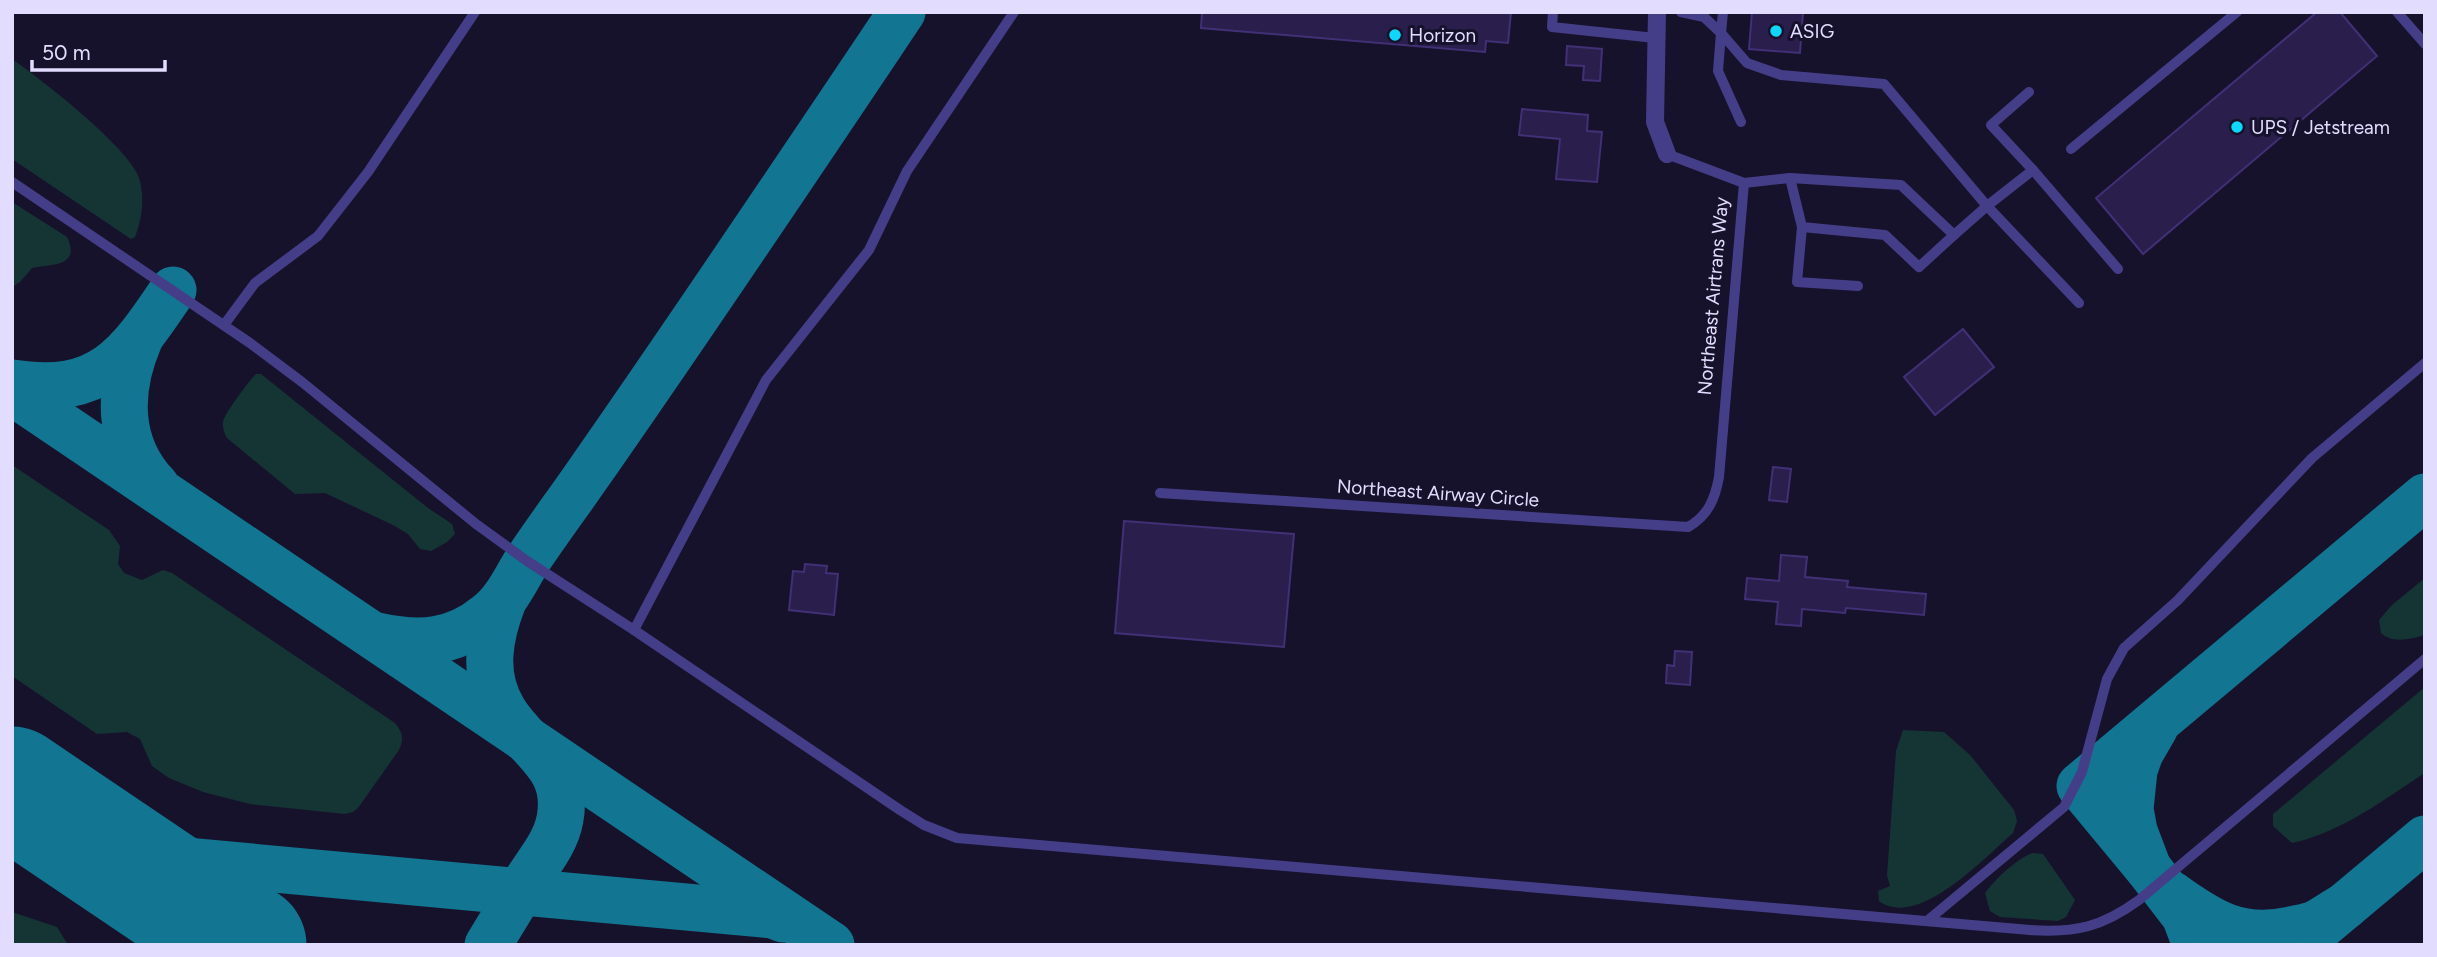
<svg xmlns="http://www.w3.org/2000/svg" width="2437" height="957" font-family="Figtree,sans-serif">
	<rect width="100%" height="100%" fill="#17122b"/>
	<g fill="#153535">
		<path d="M 12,59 C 42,80 127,146 139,178 C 145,197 142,219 135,237 L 131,239 L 12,159 Z"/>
		<path d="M 12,202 L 67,237 C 82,268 48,264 32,268 L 20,282 L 12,287 Z"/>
		<path d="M 256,374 L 261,374 L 428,508 L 452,524 L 455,534 L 447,542 L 431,551 L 420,549 L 408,534 L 395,526 L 325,493 L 295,494 L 227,438 C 225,434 222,427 223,422 C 224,414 249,381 256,374 Z"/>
		<path d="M 12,465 L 109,530 L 120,546 L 118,564 L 124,573 L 142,580 L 163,570 L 172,573 L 395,723 C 403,733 404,739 399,750 L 358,808 L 353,812 L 345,814 L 250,804 L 203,792 L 169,778 L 152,766 L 140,739 L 127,732 L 97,734 L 12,676 Z"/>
		<path d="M 2425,578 L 2425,635 C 2410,639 2393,644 2381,633 L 2379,620 L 2392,605 Z"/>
		<path d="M 2425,687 L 2425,773 C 2383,800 2342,832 2292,843 L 2273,826 L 2273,814 Z"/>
		<path d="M 1903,730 L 1944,732 L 1970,755 L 2014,810 L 2017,821 L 2013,833 C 1985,857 1918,930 1879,901 L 1878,891 L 1890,886 L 1887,875 L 1896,751 Z"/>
		<path d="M 2032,853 L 2043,854 L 2075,900 L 2066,917 L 2058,921 L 2000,917 L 1990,911 L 1985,893 C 1996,878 2016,860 2032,853 Z"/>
		<path d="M 12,912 L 57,927 L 68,945 L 12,945 Z"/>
	</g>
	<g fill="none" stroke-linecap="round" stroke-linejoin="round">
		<g stroke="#127592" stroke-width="47">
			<path d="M 139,340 C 118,389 116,444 156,486"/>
			<path d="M 12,383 C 101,397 128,357 173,290"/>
			<path d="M 12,392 L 831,945"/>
			<path d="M 377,636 C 418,645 453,644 487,616 C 506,602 515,580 527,561 C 547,531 568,503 588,474 C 695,321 798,167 902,12"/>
			<path d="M 2155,727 L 2140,753 L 2134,770 L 2130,809 L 2134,831 L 2148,868 L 2185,916 L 2196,945"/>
			<path d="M 48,810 L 131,848 L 175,860 L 773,915 L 783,919"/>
			<path d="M 12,819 L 59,835 L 171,894"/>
			<path d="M 2148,868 L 2080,786 L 2425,497"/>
			<path d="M 2171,894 C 2211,923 2240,941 2291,930 C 2299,928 2309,927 2317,923 C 2326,918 2336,911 2345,906"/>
			<path d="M 2321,926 L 2425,839"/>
			<path d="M 488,945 C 502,922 516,899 530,876 C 542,858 556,841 560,819 C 570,764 526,749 503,710 C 482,675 489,637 503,601"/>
		</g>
		<path stroke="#127592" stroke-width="121" d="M 12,787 L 246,945"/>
	</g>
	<g fill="#291e4c" stroke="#423077" stroke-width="2">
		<path d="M 1202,12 L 1511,12 L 1508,43 L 1486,41 L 1485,52 L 1201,28 Z"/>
		<path d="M 1752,12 L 1803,12 L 1800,53 L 1749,49 Z"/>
		<path d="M 2317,12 L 2340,12 L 2377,56 L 2143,254 L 2096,198 Z"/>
		<path d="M 1567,46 L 1602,49 L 1600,81 L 1583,80 L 1584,66 L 1566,65 Z"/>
		<path d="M 1522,109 L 1588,115 L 1587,131 L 1602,132 L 1597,182 L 1556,179 L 1560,139 L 1519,135 Z"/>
		<path d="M 1963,329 L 1994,367 L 1935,415 L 1904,377 Z"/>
		<path d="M 1773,467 L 1791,469 L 1787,502 L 1769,500 Z"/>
		<path d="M 1124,521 L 1294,534 L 1284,647 L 1115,633 Z"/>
		<path d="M 1781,555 L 1807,557 L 1805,577 L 1848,581 L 1847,587 L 1926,594 L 1924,615 L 1846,608 L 1845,613 L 1802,609 L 1801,626 L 1776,624 L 1778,602 L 1745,599 L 1747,578 L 1779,581 Z"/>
		<path d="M 805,564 L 827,566 L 826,573 L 838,574 L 834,615 L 789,610 L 793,571 L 804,572 Z"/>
		<path d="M 1675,651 L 1692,652 L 1690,685 L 1666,683 L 1667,665 L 1674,666 Z"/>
	</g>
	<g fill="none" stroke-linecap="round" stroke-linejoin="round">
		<g stroke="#443e89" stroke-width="10">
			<path d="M 1553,12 L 1552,27 L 1655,38"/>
			<path d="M 1681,12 L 1704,17 L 1721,33"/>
			<path d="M 2397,12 L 2425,44"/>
			<path d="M 1721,33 L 1723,12"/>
			<path d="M 2029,92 L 1991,125 L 2033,170 L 1987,206 L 2079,303"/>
			<path d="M 1741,122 L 1718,71 L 1721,33 L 1747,63 L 1781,75 L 1884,84 L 1987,206 L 1954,235"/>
			<path d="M 2071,149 L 2237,12"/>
			<path d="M 2033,170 L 2118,269"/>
			<path d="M 12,182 L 250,343 L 302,382 L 476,524 L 527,561 L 634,630 L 900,810 L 924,825 L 957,838 L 2030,930 C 2076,933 2102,927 2139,900 L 2425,659"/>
			<path d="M 1744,183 L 1790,178 L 1901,185 L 1954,235 L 1919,267 L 1885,235 L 1802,227 L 1790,178"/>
			<path d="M 1802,227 L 1797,282 L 1858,286"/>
			<path d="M 224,325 L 255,283 L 318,236 L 368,172 L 475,12"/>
			<path d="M 1160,493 L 1688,527 C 1708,516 1715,499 1719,477 L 1744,183 L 1667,154"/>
			<path d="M 634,630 L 766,380 L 869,250 L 907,171 L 1014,12"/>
			<path d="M 1927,921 L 2064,807 L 2082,772 L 2107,679 L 2124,648 L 2178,600 L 2312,458 L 2425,363"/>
		</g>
		<path stroke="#443e89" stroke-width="18" d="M 1657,12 L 1655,122 L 1667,154"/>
	</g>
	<g fill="#0cd8fa" stroke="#17122b" stroke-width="2.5">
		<circle cx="1776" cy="31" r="7"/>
		<circle cx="1395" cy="35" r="7"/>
		<circle cx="2237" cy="127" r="7"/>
	</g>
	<g text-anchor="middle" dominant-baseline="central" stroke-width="6" stroke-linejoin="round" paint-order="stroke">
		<g font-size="19" fill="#e2dcfe" stroke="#17122b" text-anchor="start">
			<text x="1790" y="31">ASIG</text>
			<text x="1409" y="35">Horizon</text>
			<text x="2251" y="127">UPS / Jetstream</text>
		</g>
		<g font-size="19" fill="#e2dcfe" stroke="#17122b">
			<text transform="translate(1713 296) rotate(-85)">Northeast Airtrans Way</text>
			<text transform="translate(1438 493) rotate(4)">Northeast Airway Circle</text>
		</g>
	</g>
	<rect width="2437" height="957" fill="none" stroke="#e2dcfe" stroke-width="28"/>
	<path d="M32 60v10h133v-10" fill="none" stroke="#e2dcfe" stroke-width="3.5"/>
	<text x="42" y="60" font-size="21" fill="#e2dcfe" stroke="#17122b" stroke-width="5" paint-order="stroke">50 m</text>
</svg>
